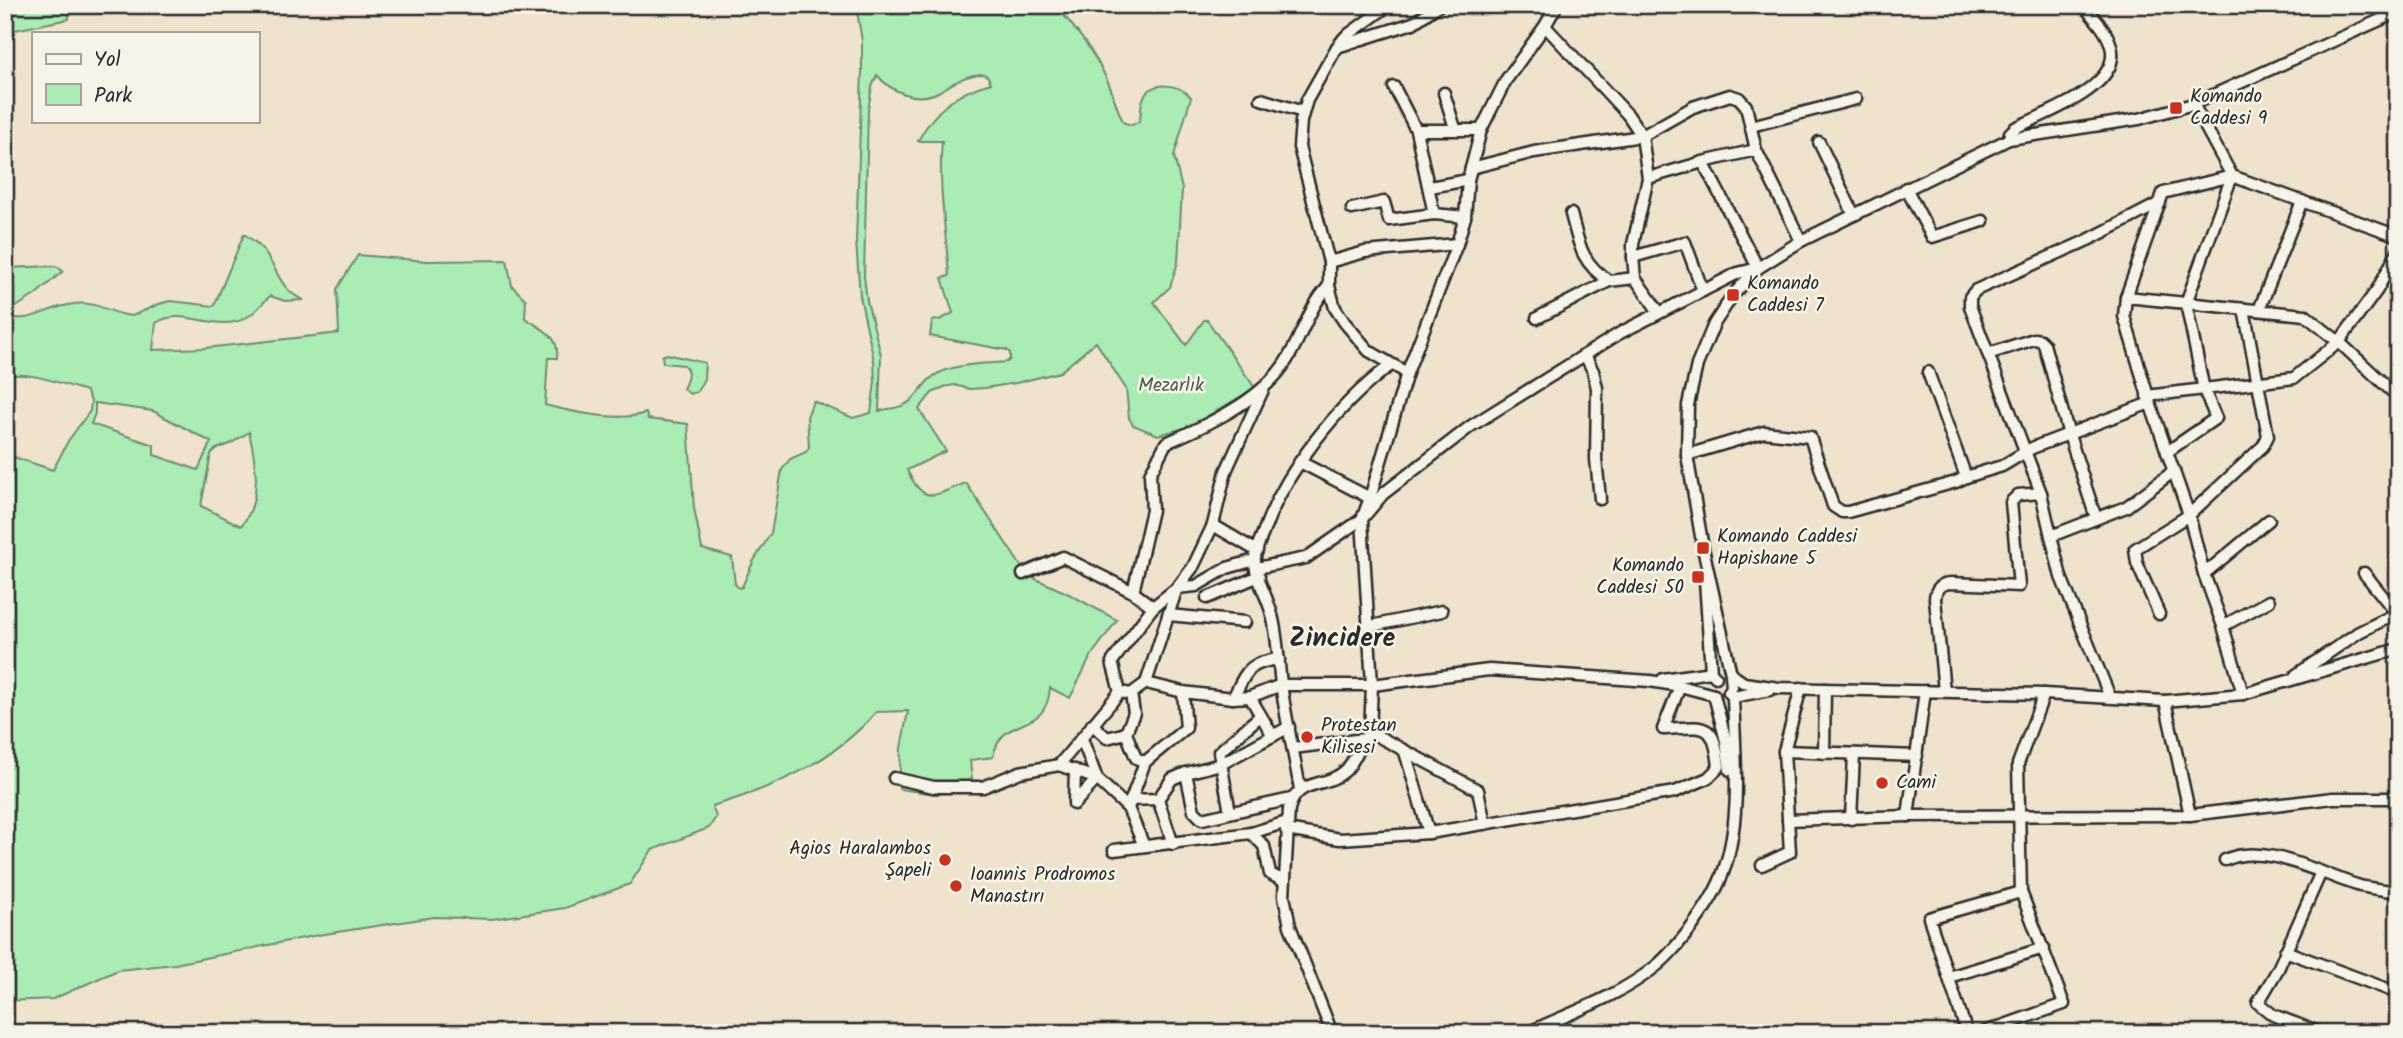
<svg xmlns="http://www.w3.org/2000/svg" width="2403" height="1038" font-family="Kalam,sans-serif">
	<rect width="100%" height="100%" fill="#f0e3ce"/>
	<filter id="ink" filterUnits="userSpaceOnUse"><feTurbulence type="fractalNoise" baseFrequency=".0143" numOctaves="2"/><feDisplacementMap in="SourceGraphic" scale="14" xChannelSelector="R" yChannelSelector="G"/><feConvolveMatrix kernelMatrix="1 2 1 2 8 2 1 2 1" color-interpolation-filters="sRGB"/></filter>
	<g filter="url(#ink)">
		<g fill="#abecb5" stroke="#6b8c70" stroke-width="2" fill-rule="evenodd">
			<path d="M 5,5 L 69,5 L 69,19 L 5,32 Z"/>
			<path d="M 856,5 L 1055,5 C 1076,29 1095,53 1108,82 C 1114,95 1117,111 1124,123 L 1132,125 L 1139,121 C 1142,114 1140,106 1143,99 C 1152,79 1179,84 1191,97 L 1174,156 L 1182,189 L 1178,262 L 1170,287 L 1154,302 L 1186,345 L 1204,320 L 1207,320 L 1255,388 L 1189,427 L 1158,435 L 1133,425 L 1129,418 L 1126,389 L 1096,342 L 1060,372 L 1016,383 L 985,388 L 970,389 L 954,385 L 944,387 L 932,393 L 919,409 L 946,451 L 907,470 C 925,507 933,495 966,483 L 1027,575 L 1067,593 L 1117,620 L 1091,656 L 1070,698 L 1050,688 C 1046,738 1002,711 993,757 L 970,760 L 973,791 L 934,794 L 899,789 L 901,748 L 908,711 L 876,712 C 834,761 774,788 712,806 L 716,817 L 709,828 L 652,850 L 630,884 L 565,908 L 492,919 L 434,917 L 318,935 L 175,964 L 118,970 L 53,999 L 5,1001 L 5,450 L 14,457 L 53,470 L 68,441 L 90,411 L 91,401 L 86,391 C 64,385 27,369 5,377 L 5,316 C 30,324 45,309 68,305 C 99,299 107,314 132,316 L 159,304 L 170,301 L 214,306 L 244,234 C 252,239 260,245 265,253 C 278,270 281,292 304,300 L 285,301 L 270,296 C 263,302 257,311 249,316 C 219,336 184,305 156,323 L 153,350 L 205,348 L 339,333 L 337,289 L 358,255 L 427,261 L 507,260 L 512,286 L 526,300 L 525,318 C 541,329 560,335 557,358 L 548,358 L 545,405 C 572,412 620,422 646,413 L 648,419 L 688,424 L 694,508 L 702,549 L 732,557 L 735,584 L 739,588 L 742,587 L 753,562 L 771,533 L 782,470 L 790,459 L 806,452 L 809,447 L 807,417 L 813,401 L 853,418 L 871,413 L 875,382 L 874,361 L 860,296 L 856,241 L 862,71 L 862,41 ZM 984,74 L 988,77 L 991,83 C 957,92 934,110 918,141 L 942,141 C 938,186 946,231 949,276 L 942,278 L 953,313 L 942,319 L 932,321 L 930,336 L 1007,350 L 1010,353 L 1010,359 L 1007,362 C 984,364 957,363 937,374 C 923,381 919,397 906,404 C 898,409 888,408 879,411 L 881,355 L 867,301 L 864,276 L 868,110 L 872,87 L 877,75 C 891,92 917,103 938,92 C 953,84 965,74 984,74 ZM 95,403 L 153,411 L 211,442 L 198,470 L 154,455 L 154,445 L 91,424 L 95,413 ZM 249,432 C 256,462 263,500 241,526 L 201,506 L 211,454 L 216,449 L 230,444 Z"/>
			<path d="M 56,266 L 63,271 L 35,295 L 5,314 L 5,268 Z"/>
			<path d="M 667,354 L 705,363 L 704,379 L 697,392 L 690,394 L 683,389 C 687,380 691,373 684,365 L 663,363 L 662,356 Z"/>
		</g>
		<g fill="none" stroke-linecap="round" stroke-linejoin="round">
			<defs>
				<g id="minor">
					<path d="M 1389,5 L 1345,37 L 1337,47 L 1307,100 L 1301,121 L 1299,147 L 1329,262 L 1329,286 L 1335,308 L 1345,323 L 1369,351 L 1407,373"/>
					<path d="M 1545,26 L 1628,115 L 1642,136 L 1648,178 L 1633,244 L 1633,257 L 1635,278 L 1659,312"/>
					<path d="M 1337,47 L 1413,23 L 1439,5"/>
					<path d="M 1394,87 L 1416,130 L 1434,214"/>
					<path d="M 1444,93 L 1455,128"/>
					<path d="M 1261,99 L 1303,112"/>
					<path d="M 2193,104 L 2232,176 L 2398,236"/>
					<path d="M 1751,126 L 1856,99"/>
					<path d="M 1416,130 L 1481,130"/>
					<path d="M 2009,139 L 2010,133 L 2015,128 C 2043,114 2123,87 2111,46 C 2107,30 2093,17 2083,5"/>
					<path d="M 1819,142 L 1854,215"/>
					<path d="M 1471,168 L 1534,152 L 1642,136 L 1693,107 L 1730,95 L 1739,98 L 1746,106 L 1756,150 L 1801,241"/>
					<path d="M 2232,176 L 2163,193 L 2126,297 L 2124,316 L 2150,403 L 2189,515 L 2204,574 L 2223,626 L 2243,694"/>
					<path d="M 1648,178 L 1703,162 L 1756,150"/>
					<path d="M 1430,187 L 1468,180"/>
					<path d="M 1906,188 L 1932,237 L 1983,221"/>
					<path d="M 2160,203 L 2088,240 L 1976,290 L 1970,297 L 1970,306 L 2041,493 L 2051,536 L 2126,507 L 2174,471"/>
					<path d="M 1352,209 L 1384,202 L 1389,220 L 1434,214 L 1465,217"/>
					<path d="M 1571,214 C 1579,244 1581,263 1609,281"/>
					<path d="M 1633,257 L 1685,242 L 1703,291"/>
					<path d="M 1329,262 L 1365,252 L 1457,244"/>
					<path d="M 2126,297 L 2305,315 L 2339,342 L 2396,395"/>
					<path d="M 2259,310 L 2302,201"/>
					<path d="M 1537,318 L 1609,281 L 1635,278"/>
					<path d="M 1988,354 L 2034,339 L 2040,340 L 2044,344 L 2069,435 L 2096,518"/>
					<path d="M 1585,355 L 1593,371 L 1597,388 L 1596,459 L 1600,499"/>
					<path d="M 1928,372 L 1966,477"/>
					<path d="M 2147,396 L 2294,378 L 2339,342 L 2377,290 L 2398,251"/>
					<path d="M 2167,452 L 2216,418 L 2204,390 L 2186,303 L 2232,176"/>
					<path d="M 1687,455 L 1764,432 L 1810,437 L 1833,506 L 1842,512 L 1848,512 L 1956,482 L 1966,477 L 2002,466 L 2032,448 L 2150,403"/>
					<path d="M 1300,462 L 1370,498"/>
					<path d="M 1213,525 L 1257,551"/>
					<path d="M 2051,536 L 2061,577 L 2110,697"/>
					<path d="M 1257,568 L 1306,558 L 1362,519 L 1383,494 L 1471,426 L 1620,333 L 1738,273 L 1758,268 L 1703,162"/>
					<path d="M 2364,573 L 2398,615"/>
					<path d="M 1023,574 L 1063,557 L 1133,592 L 1153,607 L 1177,588 L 1196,586 L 1227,568 L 1255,560"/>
					<path d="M 2204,574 L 2269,520"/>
					<path d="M 1705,580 L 1711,672 L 1716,677"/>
					<path d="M 1133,592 L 1152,510 L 1150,474 L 1166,443 C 1205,426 1258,402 1283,366 C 1301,341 1307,309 1329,286"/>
					<path d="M 1207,598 L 1259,576"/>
					<path d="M 2159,614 L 2137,563 L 2135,549 L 2189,515 L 2263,446 L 2268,436 L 2244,309"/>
					<path d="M 1168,615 L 1245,622"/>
					<path d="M 2223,626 L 2269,601"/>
					<path d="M 1367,627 L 1442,611"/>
					<path d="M 1731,674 L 1744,683 L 1779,688 L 2044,694 L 2165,701 L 2243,694 L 2398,649"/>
					<path d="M 2296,675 L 2359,632 L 2398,613"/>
					<path d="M 1663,679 L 1711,672"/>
					<path d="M 1146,683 L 1183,692 L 1233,698 L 1250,697 L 1281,685 L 1372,685 L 1489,670 L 1650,681 L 1680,686 L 1714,695"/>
					<path d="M 1944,691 L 1935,599 C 1935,589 1941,583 1951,583 L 2019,586 L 2011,502 L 2018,495 L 2041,493"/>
					<path d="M 1120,692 L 1112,662 L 1153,607"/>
					<path d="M 1729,692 L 1732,687 L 1731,674 L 1703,548 L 1687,455 L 1688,405 L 1697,365 L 1714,324 L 1733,295 L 1758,268 L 1801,241 L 2009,139 L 2139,119 L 2193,104 L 2398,12"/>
					<path d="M 1131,694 L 1134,713 L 1126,733 L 1136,758 L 1145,762"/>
					<path d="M 1714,695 L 1726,741 L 1730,770"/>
					<path d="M 1250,697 L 1273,736"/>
					<path d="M 1733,697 L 1770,690"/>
					<path d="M 1233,698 C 1247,671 1247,663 1279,659"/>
					<path d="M 2165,701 L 2190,815"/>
					<path d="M 1092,724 L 1107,738 L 1126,733"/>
					<path d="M 1370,732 L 1478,790 L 1485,824"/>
					<path d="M 1082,739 L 1097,779 L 1128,808 L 1144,846"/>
					<path d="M 1293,748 L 1364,739"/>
					<path d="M 1784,751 L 1917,756"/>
					<path d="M 1405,752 L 1429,833"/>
					<path d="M 1824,753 L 1825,689"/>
					<path d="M 1059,765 L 1097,779 L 1074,804 L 1075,770"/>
					<path d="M 1186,773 L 1194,811 L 1202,819 L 1291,799"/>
					<path d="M 894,778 L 934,787 L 983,787 L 1020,772 L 1059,765 L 1120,692 L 1131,694 L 1146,683 L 1177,588 L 1193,567 L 1213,525 L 1226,471 L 1263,390"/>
					<path d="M 1300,789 C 1294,754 1286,719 1281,684 C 1278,661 1278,637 1272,615 C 1268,597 1254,577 1255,559 C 1255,550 1260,541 1263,533 C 1285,471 1338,404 1391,365"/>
					<path d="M 1158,799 L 1173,844"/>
					<path d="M 1131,800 L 1158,799 L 1172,779 L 1186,773 L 1221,764 L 1289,727"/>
					<path d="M 1128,808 L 1145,762 L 1186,728 L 1183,692"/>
					<path d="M 1230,812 L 1219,752 L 1260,716"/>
					<path d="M 1908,816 L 1925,691"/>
					<path d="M 1851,819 L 1854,755"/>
					<path d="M 1788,820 L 1908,816 L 2190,815 L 2333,798 L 2398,798"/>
					<path d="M 1286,830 L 1340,839 L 1429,833 L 1675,792 L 1708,778 L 1719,767 C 1714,720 1705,727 1663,729 L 1680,686"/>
					<path d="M 1251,833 L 1264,846 L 1270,874 L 1284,881"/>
					<path d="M 1114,850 L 1251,833 L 1287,822"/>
					<path d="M 2225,860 C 2264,841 2322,875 2360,886 C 2373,889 2385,890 2398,892"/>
					<path d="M 1762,865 L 1790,852 L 1784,751 L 1801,688"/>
					<path d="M 2285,951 L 2398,993"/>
					<path d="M 1949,977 L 2044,948"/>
					<path d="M 1332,1033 L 1290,926 L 1284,896 L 1289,809 C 1297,777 1326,789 1346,770 C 1356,759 1360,743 1370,732 L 1372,685 L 1362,519 L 1370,498 L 1407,373 L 1457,244 L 1465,217 L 1468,180 L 1481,130 L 1506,80 L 1545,26 L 1557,5"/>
					<path d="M 1527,1033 C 1570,1013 1618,997 1655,967 C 1669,956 1680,942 1691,928 C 1702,913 1714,896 1721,878 C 1743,823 1735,755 1733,697 L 1729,692"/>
					<path d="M 1967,1033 L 1929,918 L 2021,892"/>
					<path d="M 1982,1033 L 2064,1004 L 2021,892 L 2018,764 L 2044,694"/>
					<path d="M 2321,1033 L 2273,1015 L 2258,1003 L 2278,969 L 2321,872"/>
				</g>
			</defs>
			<use href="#minor" stroke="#2b2b2b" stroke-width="15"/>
			<use href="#minor" stroke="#f7f3e8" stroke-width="10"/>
		</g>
	</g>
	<g fill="#c8321e" stroke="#f7f3e8" stroke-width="2.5">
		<rect x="2169" y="101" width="14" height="14" rx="3.5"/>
		<rect x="1726" y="288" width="14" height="14" rx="3.5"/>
		<rect x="1696" y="541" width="14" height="14" rx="3.5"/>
		<rect x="1691" y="570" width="14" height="14" rx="3.5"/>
		<circle cx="1307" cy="737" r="7"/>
		<circle cx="1882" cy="783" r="7"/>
		<circle cx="945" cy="860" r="7"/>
		<circle cx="956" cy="886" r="7"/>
	</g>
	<g text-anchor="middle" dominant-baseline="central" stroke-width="5" stroke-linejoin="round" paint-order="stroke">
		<g font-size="19" fill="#2b2b2b" stroke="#f7f3e8" text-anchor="start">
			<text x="2190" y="97">Komando<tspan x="2190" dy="22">Caddesi 9</tspan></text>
			<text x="1747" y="284">Komando<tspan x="1747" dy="22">Caddesi 7</tspan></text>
			<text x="1717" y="537">Komando Caddesi<tspan x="1717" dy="22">Hapishane 5</tspan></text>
			<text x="1684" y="566" text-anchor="end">Komando<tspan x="1684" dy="22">Caddesi 50</tspan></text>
			<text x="1321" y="726">Protestan<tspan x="1321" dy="22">Kilisesi</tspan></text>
			<text x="1896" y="783">Cami</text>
			<text x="931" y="849" text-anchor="end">Agios Haralambos<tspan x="931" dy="22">Şapeli</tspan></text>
			<text x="970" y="875">Ioannis Prodromos<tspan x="970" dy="22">Manastırı</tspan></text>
		</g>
		<g font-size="19" fill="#4b5b4e" stroke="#f7f3e8">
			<text x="1171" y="386">Mezarlık</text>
		</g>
		<g font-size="26" font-weight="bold" fill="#2b2b2b" stroke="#f7f3e8">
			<text x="1342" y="639">Zincidere</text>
		</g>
	</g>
	<rect width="2403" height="1038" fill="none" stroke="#f7f3e8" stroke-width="28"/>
	<rect x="14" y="14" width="2375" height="1010" fill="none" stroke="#2b2b2b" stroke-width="2.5" filter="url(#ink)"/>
	<rect x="32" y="32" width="228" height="91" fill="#f7f3e8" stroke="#a5a39c" stroke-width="2"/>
	<rect x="46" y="54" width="35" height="10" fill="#f7f3e8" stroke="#a5a39c" stroke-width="2"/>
	<text x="94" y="66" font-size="21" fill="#2b2b2b">Yol</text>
	<rect x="46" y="84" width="35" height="21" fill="#abecb5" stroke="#a5a39c" stroke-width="2"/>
	<text x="94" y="102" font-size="21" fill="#2b2b2b">Park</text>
</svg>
